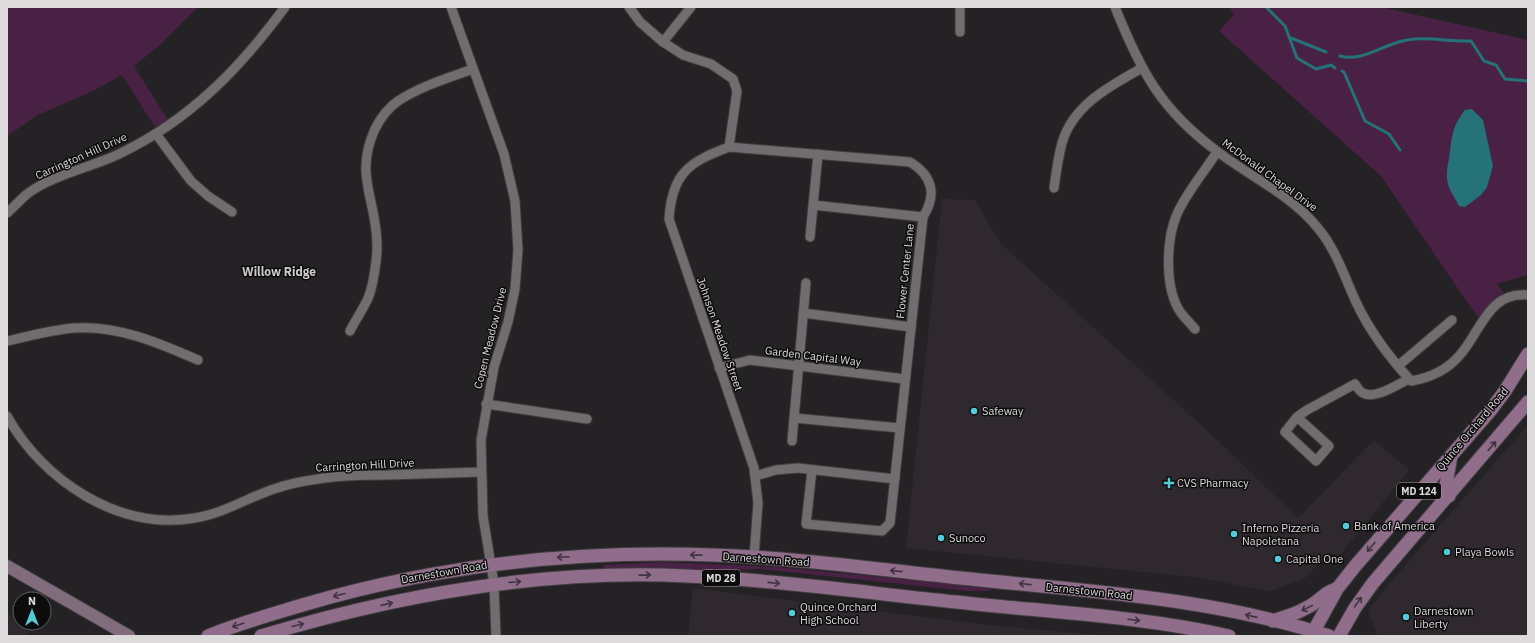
<svg xmlns="http://www.w3.org/2000/svg" width="1535" height="643" font-family="'IBM Plex Sans',sans-serif">
	<rect width="100%" height="100%" fill="#252225"/>
	<g fill="#30282f">
		<path d="M 942,199 L 975,200 L 1001,244 L 1212,435 L 1298,518 L 1374,440 L 1409,470 L 1340,555 L 1329,553 L 1304,579 L 1270,591 L 1193,577 L 906,548 Z"/>
		<path d="M 1528,425 L 1528,636 L 1382,636 L 1377,634 L 1368,611 L 1389,584 Z"/>
		<path d="M 693,588 L 989,625 L 1109,636 L 688,636 Z"/>
		<path d="M 7,611 L 9,613 L 30,636 L 7,636 Z"/>
	</g>
	<g fill="#482145">
		<path d="M 7,7 L 198,7 L 160,45 L 134,66 L 168,120 L 155,127 L 122,75 L 95,90 L 38,115 L 7,136 Z"/>
		<path d="M 1229,7 L 1381,7 L 1528,40 L 1528,275 L 1497,284 L 1507,297 L 1481,322 L 1381,176 L 1219,31 L 1234,15 Z"/>
		<path d="M 660,562 L 776,567 L 965,585 L 987,588 L 991,591 L 968,591 L 760,569 L 719,571 L 604,570 L 604,565 Z"/>
	</g>
	<path fill="#257279" d="M 1472,109 L 1483,120 L 1493,166 L 1487,187 L 1481,195 L 1465,207 L 1459,206 C 1456,199 1450,192 1448,184 C 1446,176 1447,167 1449,159 C 1452,138 1451,128 1465,110 Z"/>
	<g fill="none" stroke-linecap="round" stroke-linejoin="round">
		<g stroke="#257279" stroke-width="3">
			<path d="M 1266,7 L 1285,26 L 1297,58 L 1316,69 L 1331,65 L 1335,68"/>
			<path d="M 1291,38 L 1326,52"/>
			<path d="M 1340,56 C 1360,62 1380,47 1399,42 C 1423,35 1446,42 1471,41 L 1484,61 L 1496,65 L 1505,79 L 1528,81"/>
			<path d="M 1342,71 L 1344,72 L 1365,121 L 1389,134 L 1400,150"/>
		</g>
		<defs>
			<g id="street">
				<path d="M 451,7 L 504,154 L 515,201 L 518,250 L 515,289 L 508,322 L 494,367 L 481,440 L 483,516 L 494,584 L 496,636"/>
				<path d="M 629,7 L 640,22 L 663,42 L 683,55 L 711,64 L 733,79 L 737,91 L 729,147"/>
				<path d="M 960,7 L 960,32"/>
				<path d="M 1115,7 C 1141,72 1161,110 1218,152 C 1251,177 1291,195 1317,227 C 1336,249 1344,276 1356,302 C 1370,332 1389,357 1411,381 C 1429,378 1446,371 1459,356 C 1481,332 1488,291 1528,295"/>
				<path d="M 663,42 L 691,7"/>
				<path d="M 156,134 L 191,181 L 208,196 L 232,212"/>
				<path d="M 1054,188 C 1056,173 1058,158 1062,143 C 1073,105 1110,86 1142,68"/>
				<path d="M 813,205 L 923,217"/>
				<path d="M 7,213 C 14,207 20,200 27,194 C 52,175 93,167 121,153 C 191,119 240,68 285,7"/>
				<path d="M 810,237 L 818,154"/>
				<path d="M 803,313 L 911,327"/>
				<path d="M 1195,329 C 1190,323 1185,318 1181,313 C 1164,289 1166,240 1177,214 C 1187,192 1204,172 1217,152"/>
				<path d="M 350,331 C 356,319 364,308 369,296 C 373,285 377,260 377,248 C 378,201 353,177 375,129 C 380,119 388,108 398,101 C 421,86 448,78 473,69"/>
				<path d="M 7,341 C 29,336 51,330 74,328 C 118,325 159,343 198,360"/>
				<path d="M 1398,366 L 1452,320"/>
				<path d="M 719,368 L 750,360 L 905,379"/>
				<path d="M 486,404 L 587,419"/>
				<path d="M 7,416 C 43,481 119,531 195,518 C 222,514 247,498 274,489 C 288,484 304,481 318,479 C 341,475 365,475 388,475 C 419,474 450,473 481,472"/>
				<path d="M 1297,417 L 1329,446 L 1316,461 L 1285,432 L 1297,417 L 1307,410 L 1355,384 C 1357,387 1360,392 1363,393 C 1375,400 1398,384 1409,379"/>
				<path d="M 794,418 L 900,428"/>
				<path d="M 792,441 L 806,283"/>
				<path d="M 755,476 L 776,470 L 798,468 L 895,479"/>
				<path d="M 754,557 L 758,503 L 754,468 L 669,219 C 672,173 689,162 729,147 L 910,162 C 933,176 937,195 923,217 L 890,523 L 882,531 L 806,524 L 812,470"/>
			</g>
			<path id="secondary" d="M 7,566 L 129,636"/>
			<g id="primary">
				<path d="M 1449,496 L 1446,485 L 1451,456"/>
				<path d="M 1273,621 C 1284,617 1296,614 1306,608 C 1318,603 1323,593 1336,589"/>
				<path d="M 208,636 C 240,623 273,614 306,604 C 440,565 573,550 712,555 C 802,558 891,571 980,580 C 1097,592 1216,599 1329,636"/>
				<path d="M 261,636 C 390,597 527,572 663,575 C 761,578 859,592 956,602 C 1047,612 1140,616 1229,636"/>
				<path d="M 1311,636 L 1337,589 L 1356,565 L 1490,411 L 1505,391 L 1528,354"/>
				<path d="M 1339,636 L 1355,608 L 1373,583 L 1528,402"/>
			</g>
		</defs>
		<use href="#street" stroke="#403d3f" stroke-width="11"/>
		<use href="#secondary" stroke="#403d3f" stroke-width="14"/>
		<use href="#primary" stroke="#403d3f" stroke-width="15"/>
		<use href="#street" stroke="#706c6f" stroke-width="9"/>
		<use href="#secondary" stroke="#806c7d" stroke-width="12"/>
		<use href="#primary" stroke="#8f6d8b" stroke-width="13"/>
	</g>
	<defs><path id="oneway-shaft" d="M-6 0H5M1.5-3L5.5 0L1.5 3" fill="none" stroke-width="1.6" stroke-linecap="round" stroke-linejoin="round"/></defs>
	<g stroke="#41333f">
		<use href="#oneway-shaft" transform="translate(1492 446) rotate(-50)"/>
		<use href="#oneway-shaft" transform="translate(1371 547) rotate(130)"/>
		<use href="#oneway-shaft" transform="translate(696 555) rotate(-179)"/>
		<use href="#oneway-shaft" transform="translate(563 557) rotate(177)"/>
		<use href="#oneway-shaft" transform="translate(896 571) rotate(-174)"/>
		<use href="#oneway-shaft" transform="translate(645 575) rotate(-1)"/>
		<use href="#oneway-shaft" transform="translate(515 582) rotate(-5)"/>
		<use href="#oneway-shaft" transform="translate(774 583) rotate(6)"/>
		<use href="#oneway-shaft" transform="translate(1025 584) rotate(-174)"/>
		<use href="#oneway-shaft" transform="translate(339 595) rotate(165)"/>
		<use href="#oneway-shaft" transform="translate(1358 602) rotate(-55)"/>
		<use href="#oneway-shaft" transform="translate(387 604) rotate(-13)"/>
		<use href="#oneway-shaft" transform="translate(1307 608) rotate(154)"/>
		<use href="#oneway-shaft" transform="translate(1251 616) rotate(-167)"/>
		<use href="#oneway-shaft" transform="translate(1134 620) rotate(7)"/>
		<use href="#oneway-shaft" transform="translate(238 625) rotate(162)"/>
		<use href="#oneway-shaft" transform="translate(298 625) rotate(-14)"/>
	</g>
	<g fill="#52ccd6" stroke="#0d0c0d" stroke-width="1.5">
		<circle cx="974" cy="411" r="4"/>
		<path d="M1167 477h4v4h4v4h-4v4h-4v-4h-4v-4h4z"/>
		<circle cx="1346" cy="526" r="4"/>
		<circle cx="1234" cy="534" r="4"/>
		<circle cx="941" cy="538" r="4"/>
		<circle cx="1447" cy="552" r="4"/>
		<circle cx="1278" cy="559" r="4"/>
		<circle cx="792" cy="613" r="4"/>
		<circle cx="1406" cy="617" r="4"/>
	</g>
	<g text-anchor="middle" dominant-baseline="central" stroke-width="3" stroke-linejoin="round" paint-order="stroke">
		<g fill="#0d0c0d" stroke="#9f9c9e" stroke-width="1">
			<rect x="1397" y="483" width="44" height="16" rx="3"/>
			<rect x="702" y="570" width="38" height="16" rx="3"/>
		</g>
		<g font-size="10" font-weight="bold" fill="#dddadc">
			<text x="1419" y="491">MD 124</text>
			<text x="721" y="578">MD 28</text>
		</g>
		<g font-size="11" fill="#dddadc" stroke="#0d0c0d">
			<text transform="translate(81 156) rotate(-24)">Carrington Hill Drive</text>
			<text transform="translate(1270 175) rotate(36)">McDonald Chapel Drive</text>
			<text transform="translate(905 271) rotate(-84)">Flower Center Lane</text>
			<text transform="translate(720 334) rotate(71)">Johnson Meadow Street</text>
			<text transform="translate(490 338) rotate(-76)">Copen Meadow Drive</text>
			<text transform="translate(813 356) rotate(7)">Garden Capital Way</text>
			<text transform="translate(1472 429) rotate(-50)">Quince Orchard Road</text>
			<text transform="translate(365 465) rotate(-3)">Carrington Hill Drive</text>
			<text transform="translate(766 559) rotate(4)">Darnestown Road</text>
			<text transform="translate(444 572) rotate(-10)">Darnestown Road</text>
			<text transform="translate(1089 591) rotate(6)">Darnestown Road</text>
		</g>
		<g font-size="11" fill="#dddadc" stroke="#0d0c0d" text-anchor="start">
			<text x="982" y="411">Safeway</text>
			<text x="1177" y="483">CVS Pharmacy</text>
			<text x="1354" y="526">Bank of America</text>
			<text x="1242" y="528">Inferno Pizzeria<tspan x="1242" dy="13">Napoletana</tspan></text>
			<text x="949" y="538">Sunoco</text>
			<text x="1455" y="552">Playa Bowls</text>
			<text x="1286" y="559">Capital One</text>
			<text x="800" y="607">Quince Orchard<tspan x="800" dy="13">High School</tspan></text>
			<text x="1414" y="611">Darnestown<tspan x="1414" dy="13">Liberty</tspan></text>
		</g>
		<g font-size="12" font-weight="bold" fill="#cecace" stroke="#0d0c0d">
			<text x="279" y="271">Willow Ridge</text>
		</g>
	</g>
	<rect width="1535" height="643" fill="none" stroke="#dddadc" stroke-width="16"/>
	<g transform="translate(32 611)"><circle r="19" fill="#0d0c0d" stroke="#605e60"/>
	<path d="M0-3L7 15L0 10L-7 15Z" fill="#52ccd6"/>
	<text y="-6" font-size="11" font-weight="bold" text-anchor="middle" fill="#dddadc">N</text>
	</g>
</svg>
